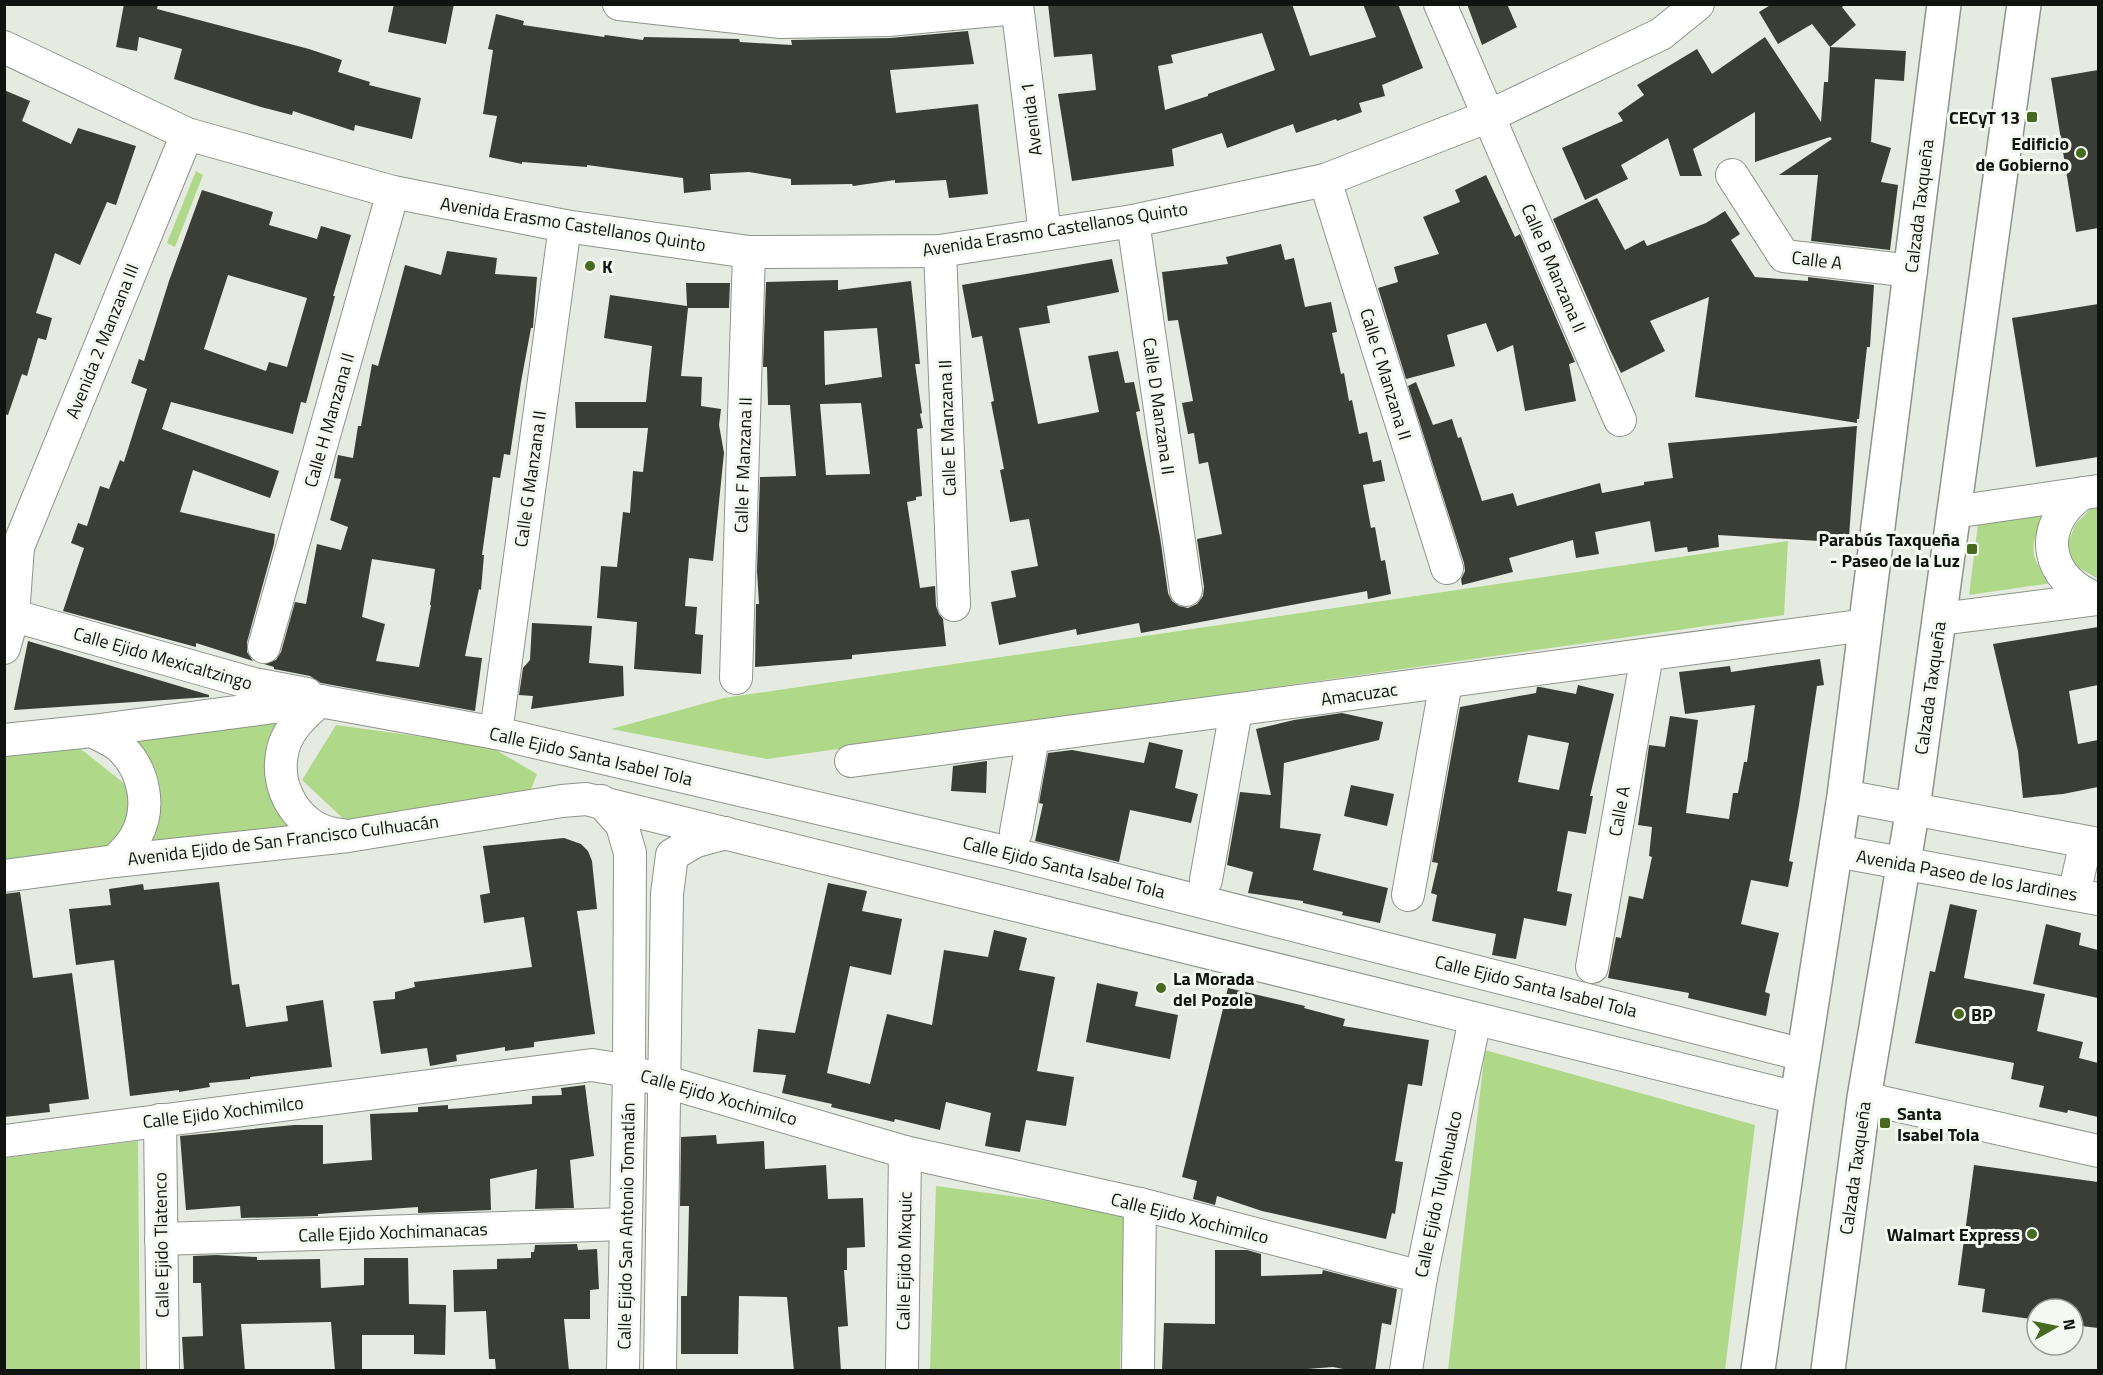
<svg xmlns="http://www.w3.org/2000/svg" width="2103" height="1375" font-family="'Titillium Web',sans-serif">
	<rect width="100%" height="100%" fill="#e6ebe2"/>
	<g fill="#afd889">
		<path d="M 196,171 L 203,175 L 175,247 L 167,243 Z"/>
		<path d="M 2094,505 L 2098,505 L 2098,579 L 2076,566 L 2066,548 L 2075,525 Z"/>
		<path d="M 2043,516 C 2030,548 2028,557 2052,583 L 1969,595 L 1978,524 Z"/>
		<path d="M 1788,541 L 1784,615 L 767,759 L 611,729 L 724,698 Z"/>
		<path d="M 317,715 L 286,765 L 326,829 L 109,845 L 86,857 L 5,867 L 4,741 L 62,734 L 130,788 L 149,783 L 85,738 Z"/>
		<path d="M 336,725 L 489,746 L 537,774 L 530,792 L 350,825 L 302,780 Z"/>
		<path d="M 1485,1050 L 1755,1125 L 1725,1370 L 1448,1370 Z"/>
		<path d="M 138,1141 L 140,1370 L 5,1370 L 5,1158 Z"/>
		<path d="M 936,1186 L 1124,1211 L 1120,1370 L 930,1370 Z"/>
	</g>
	<g fill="#3a3e37" fill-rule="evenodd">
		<path d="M 124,4 L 158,4 L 157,9 L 309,49 L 342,60 L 338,72 L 370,82 L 369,85 L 421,98 L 412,139 L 355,125 L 354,131 L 293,111 L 292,115 L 261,107 L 174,79 L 182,49 L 139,37 L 137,51 L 116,47 Z"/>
		<path d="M 394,4 L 454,4 L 446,44 L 388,32 Z"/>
		<path d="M 1048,4 L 1292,4 L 1310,56 L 1376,37 L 1363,4 L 1398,4 L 1423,68 L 1382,85 L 1385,96 L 1359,103 L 1362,112 L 1337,121 L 1336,119 L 1296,133 L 1293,124 L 1227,148 L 1222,133 L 1172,149 L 1174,166 L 1072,181 L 1058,94 L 1096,90 L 1092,54 L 1054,57 ZM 1262,33 L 1275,70 L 1208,94 L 1208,96 L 1165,110 L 1158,66 L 1173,63 L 1171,55 Z"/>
		<path d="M 1467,4 L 1507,4 L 1517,27 L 1482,45 Z"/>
		<path d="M 1772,4 L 1846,4 L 1842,7 L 1856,25 L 1830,47 L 1812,24 L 1778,44 L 1759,12 Z"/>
		<path d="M 496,14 L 524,21 L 523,25 L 604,37 L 605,35 L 643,40 L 644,37 L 739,39 L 740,42 L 792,45 L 791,40 L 890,38 L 968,31 L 974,64 L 890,70 L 896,113 L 978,104 L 988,194 L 949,198 L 946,180 L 895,183 L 895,180 L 853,186 L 852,184 L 791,185 L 791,179 L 749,172 L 710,174 L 711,190 L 684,193 L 683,178 L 587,165 L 587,167 L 522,162 L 522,164 L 489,157 L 497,116 L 483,114 L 493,50 L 488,49 Z"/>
		<path d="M 1765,37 L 1821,122 L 1824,82 L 1828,82 L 1830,47 L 1906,51 L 1904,81 L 1875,79 L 1871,142 L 1891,148 L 1881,182 L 1898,185 L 1890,250 L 1811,241 L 1818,175 L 1779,175 L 1832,139 L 1830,137 L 1755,162 L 1755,112 L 1693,149 L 1702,176 L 1680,176 L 1668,138 L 1621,165 L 1628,179 L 1585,200 L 1562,148 L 1623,121 L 1618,113 L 1644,95 L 1637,85 L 1697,49 L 1712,74 Z"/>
		<path d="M 2098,70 L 2098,228 L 2076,232 L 2051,78 Z"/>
		<path d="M 4,90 L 30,101 L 22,121 L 71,144 L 78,128 L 136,146 L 116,205 L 107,202 L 80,265 L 55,253 L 36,313 L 52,318 L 46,340 L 38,338 L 27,376 L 22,374 L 8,415 L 4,414 Z"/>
		<path d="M 1486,175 L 1515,237 L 1520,234 L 1575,362 L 1569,364 L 1576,401 L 1525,411 L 1513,345 L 1497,352 L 1486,323 L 1447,335 L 1455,366 L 1406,379 L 1378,288 L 1398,282 L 1394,267 L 1439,254 L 1423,217 L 1460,202 L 1455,190 Z"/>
		<path d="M 202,190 L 273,212 L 269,225 L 317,239 L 321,226 L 351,235 L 333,296 L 335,296 L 306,403 L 301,402 L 293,434 L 171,402 L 162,429 L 279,471 L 270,498 L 193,470 L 180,512 L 275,534 L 274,544 L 247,642 L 247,652 L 253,661 L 196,643 L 196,647 L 63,611 L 84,548 L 71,543 L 78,523 L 87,526 L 100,486 L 109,489 L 120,460 L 124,462 L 147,389 L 131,383 L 139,359 L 144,361 L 169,281 ZM 228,275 L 307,298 L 287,367 L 269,362 L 266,371 L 204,349 Z"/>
		<path d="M 1597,198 L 1625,250 L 1644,240 L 1647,246 L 1706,223 L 1725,211 L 1740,234 L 1731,240 L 1755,277 L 1808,281 L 1808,277 L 1874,285 L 1870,347 L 1867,347 L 1859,419 L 1857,419 L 1857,423 L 1695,397 L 1709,297 L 1650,321 L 1665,351 L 1621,373 L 1610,350 L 1553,219 Z"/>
		<path d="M 1281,244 L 1285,260 L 1294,258 L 1305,307 L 1331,302 L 1337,332 L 1332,333 L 1341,374 L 1344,373 L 1349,401 L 1352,400 L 1359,434 L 1367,432 L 1373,462 L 1381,460 L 1385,481 L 1363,485 L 1371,528 L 1375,527 L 1381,561 L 1385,560 L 1391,594 L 1368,599 L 1367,591 L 1141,633 L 1139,623 L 1077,635 L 1076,629 L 999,645 L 991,602 L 1016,597 L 1011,571 L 1038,566 L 1029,519 L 1010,522 L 1000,470 L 1004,469 L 991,402 L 994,401 L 982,336 L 972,338 L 962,285 L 1112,259 L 1119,292 L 1047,306 L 1050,323 L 1019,328 L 1038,424 L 1099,412 L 1088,356 L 1118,351 L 1125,383 L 1134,382 L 1140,411 L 1136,412 L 1160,537 L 1168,593 L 1172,601 L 1179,606 L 1188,608 L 1197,604 L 1203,596 L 1204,587 L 1197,539 L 1222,534 L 1208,462 L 1199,464 L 1194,433 L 1188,434 L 1182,403 L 1193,401 L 1178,320 L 1168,321 L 1162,272 L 1228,264 L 1226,257 Z"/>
		<path d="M 447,251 L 497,258 L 495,274 L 537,277 L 533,328 L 531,328 L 521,382 L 510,455 L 504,454 L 500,478 L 493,477 L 482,555 L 484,555 L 481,590 L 479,589 L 465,656 L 482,658 L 475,711 L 321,683 L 310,676 L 274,669 L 274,667 L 264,664 L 276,660 L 281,652 L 295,602 L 306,604 L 317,544 L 341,550 L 348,527 L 330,520 L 341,479 L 334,478 L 338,455 L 353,458 L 358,426 L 361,426 L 372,364 L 378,366 L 405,265 L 441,275 ZM 372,559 L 435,569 L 430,605 L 431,605 L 419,667 L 376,661 L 385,624 L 362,617 Z"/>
		<path d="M 838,280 L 838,290 L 911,281 L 920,364 L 915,364 L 922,413 L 920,414 L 923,428 L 917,429 L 922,496 L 916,497 L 916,500 L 907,502 L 920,588 L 935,586 L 936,606 L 939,614 L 943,619 L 946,646 L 852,655 L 852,659 L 755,667 L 756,604 L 759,604 L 757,571 L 760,477 L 796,476 L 790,405 L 768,405 L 767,367 L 763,367 L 766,282 ZM 877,328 L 882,377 L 825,385 L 824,331 ZM 861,403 L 870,474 L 826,475 L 820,404 Z"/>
		<path d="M 686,283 L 730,283 L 729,308 L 688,308 L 681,376 L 702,377 L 701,406 L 721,409 L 719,425 L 724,453 L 713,561 L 689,558 L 685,606 L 697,607 L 695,634 L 703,635 L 701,674 L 634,669 L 637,622 L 597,618 L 601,566 L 617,567 L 623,512 L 630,513 L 633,471 L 643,472 L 648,428 L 576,428 L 575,402 L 646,402 L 652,346 L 604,338 L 610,295 L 687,306 Z"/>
		<path d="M 2098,304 L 2098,457 L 2036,467 L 2012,318 Z"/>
		<path d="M 1416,382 L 1433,425 L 1452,419 L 1458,438 L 1461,437 L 1482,501 L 1513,493 L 1517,506 L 1600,483 L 1602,493 L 1644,485 L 1644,482 L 1673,478 L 1668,443 L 1857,426 L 1849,537 L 1819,536 L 1819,541 L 1718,535 L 1719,547 L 1688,552 L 1687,547 L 1655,552 L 1650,521 L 1595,532 L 1599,554 L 1576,558 L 1573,540 L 1509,558 L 1513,572 L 1462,585 L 1461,579 L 1465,571 L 1464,563 L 1408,386 Z"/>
		<path d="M 532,623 L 592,626 L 589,663 L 623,666 L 624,696 L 531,709 L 533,696 L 519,695 L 523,668 L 530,660 Z"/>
		<path d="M 2098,627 L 2098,685 L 2069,691 L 2078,744 L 2098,740 L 2098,787 L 2063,794 L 2023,798 L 2018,751 L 1993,644 Z"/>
		<path d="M 28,641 L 209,695 L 209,697 L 14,710 Z"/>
		<path d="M 1820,659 L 1824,685 L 1817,686 L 1799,805 L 1789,861 L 1793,862 L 1788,887 L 1751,880 L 1741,924 L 1779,933 L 1765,992 L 1770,994 L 1766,1016 L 1688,998 L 1689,993 L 1608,978 L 1616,937 L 1621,938 L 1629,896 L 1643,899 L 1652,857 L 1649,856 L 1652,827 L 1638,825 L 1649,745 L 1665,747 L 1670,716 L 1698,720 L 1686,813 L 1729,819 L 1733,793 L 1738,793 L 1744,762 L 1747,762 L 1755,705 L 1685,714 L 1679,672 L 1730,666 L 1731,672 Z"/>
		<path d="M 1578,685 L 1614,694 L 1590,796 L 1593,796 L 1586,834 L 1568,831 L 1557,891 L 1572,894 L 1566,926 L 1524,918 L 1516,959 L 1492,955 L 1496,934 L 1432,921 L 1437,895 L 1431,893 L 1438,863 L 1432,862 L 1460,707 L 1536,693 L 1537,687 L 1540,687 L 1576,694 ZM 1528,735 L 1569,743 L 1559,790 L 1518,782 Z"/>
		<path d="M 1342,713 L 1383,722 L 1379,740 L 1284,763 L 1280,828 L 1321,834 L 1313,870 L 1388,888 L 1380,923 L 1342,915 L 1343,912 L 1303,903 L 1303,901 L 1248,893 L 1253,872 L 1227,865 L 1240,792 L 1271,795 L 1256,729 L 1294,720 Z"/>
		<path d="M 1149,742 L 1183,750 L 1175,788 L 1198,794 L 1191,823 L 1130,810 L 1119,862 L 1035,841 L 1043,804 L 1039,803 L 1048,753 L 1072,750 L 1144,763 Z"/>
		<path d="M 987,761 L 986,793 L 951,791 L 953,766 Z"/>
		<path d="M 1351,785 L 1394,794 L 1387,826 L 1344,816 Z"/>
		<path d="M 564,838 L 581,844 L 588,851 L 592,861 L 597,909 L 577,911 L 595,1034 L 534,1042 L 534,1047 L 505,1051 L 505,1047 L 456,1055 L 457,1061 L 430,1066 L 427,1048 L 381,1054 L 373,1001 L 395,999 L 395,992 L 415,987 L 414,982 L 532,967 L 524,917 L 484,923 L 480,895 L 490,893 L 483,846 Z"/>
		<path d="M 219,882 L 232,985 L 239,984 L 246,1027 L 288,1021 L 286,1006 L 323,1000 L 332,1067 L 250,1077 L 250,1079 L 209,1083 L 210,1087 L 179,1092 L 179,1090 L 130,1096 L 114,960 L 76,965 L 69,909 L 111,905 L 109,889 L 143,884 L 144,890 Z"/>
		<path d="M 828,883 L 867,891 L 862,911 L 902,919 L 891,975 L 850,966 L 827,1073 L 870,1084 L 887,1014 L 932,1025 L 944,950 L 988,957 L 994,930 L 1027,938 L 1019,970 L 1055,977 L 1037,1071 L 1074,1077 L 1066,1126 L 1026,1120 L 1020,1152 L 985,1146 L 991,1113 L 946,1102 L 940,1130 L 895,1119 L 894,1122 L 831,1107 L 832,1104 L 782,1093 L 786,1075 L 753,1072 L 758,1029 L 795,1033 Z"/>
		<path d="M 20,892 L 33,978 L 72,973 L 89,1099 L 49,1104 L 50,1112 L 4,1117 L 4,894 Z"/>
		<path d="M 1950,904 L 1977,910 L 1964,978 L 2045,994 L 2037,1031 L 2083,1042 L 2079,1058 L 2098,1063 L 2098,1117 L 2068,1110 L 2067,1113 L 2039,1107 L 2044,1086 L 2011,1079 L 2014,1063 L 1915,1043 L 1930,971 L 1935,972 Z"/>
		<path d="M 2046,924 L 2081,933 L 2079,945 L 2098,950 L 2098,998 L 2033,984 Z"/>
		<path d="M 1097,983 L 1138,992 L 1135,1006 L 1178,1015 L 1170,1059 L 1086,1042 Z"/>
		<path d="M 1228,988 L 1305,1006 L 1304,1008 L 1345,1019 L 1343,1026 L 1429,1040 L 1422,1086 L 1408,1084 L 1395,1161 L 1403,1162 L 1395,1214 L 1392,1213 L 1386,1239 L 1262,1211 L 1217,1196 L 1215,1205 L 1193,1199 L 1197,1181 L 1182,1177 Z"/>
		<path d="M 585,1085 L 594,1156 L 570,1160 L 574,1208 L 535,1209 L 537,1169 L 490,1179 L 491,1210 L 418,1213 L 418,1207 L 318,1214 L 318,1216 L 241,1218 L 240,1206 L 186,1210 L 180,1136 L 294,1125 L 323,1125 L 323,1164 L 372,1160 L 370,1114 L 418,1112 L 418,1107 L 448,1105 L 448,1109 L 532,1104 L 532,1096 L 562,1095 L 561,1088 Z"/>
		<path d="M 716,1135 L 717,1144 L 764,1141 L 765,1169 L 826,1165 L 828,1199 L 863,1198 L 865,1247 L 847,1248 L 847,1270 L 844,1270 L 848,1326 L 838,1327 L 841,1371 L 794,1371 L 787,1297 L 739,1296 L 738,1354 L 681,1354 L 681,1296 L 687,1296 L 689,1206 L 680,1206 L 681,1137 Z"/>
		<path d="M 1974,1165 L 2098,1182 L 2098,1328 L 2073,1325 L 2073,1309 L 2037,1309 L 2037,1320 L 1982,1312 L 1985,1289 L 1958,1285 Z"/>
		<path d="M 577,1244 L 578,1250 L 597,1249 L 599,1289 L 590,1290 L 590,1319 L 564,1319 L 569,1371 L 496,1371 L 495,1359 L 489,1359 L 486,1311 L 454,1312 L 453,1270 L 497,1269 L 497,1259 L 531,1258 L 531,1252 L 534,1252 L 535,1245 Z"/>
		<path d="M 1215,1250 L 1247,1250 L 1261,1254 L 1261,1276 L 1322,1274 L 1323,1270 L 1397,1289 L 1391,1325 L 1382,1323 L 1375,1371 L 1353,1371 L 1333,1367 L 1282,1371 L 1162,1371 L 1164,1323 L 1215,1324 Z"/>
		<path d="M 216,1255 L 257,1257 L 257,1260 L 320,1259 L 321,1288 L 364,1285 L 364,1258 L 408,1258 L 409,1304 L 446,1305 L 445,1355 L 414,1354 L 414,1335 L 362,1335 L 362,1371 L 335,1371 L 331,1322 L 241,1324 L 245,1371 L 184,1371 L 182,1337 L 203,1336 L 201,1283 L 193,1283 L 193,1256 Z"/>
	</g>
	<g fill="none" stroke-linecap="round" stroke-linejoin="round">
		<defs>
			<g id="minor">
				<path d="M 619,4 L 781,22 L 888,20 L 1017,8"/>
				<path d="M 1017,4 L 1045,234"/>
				<path d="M 1440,4 L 1620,420"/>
				<path d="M 4,47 L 187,134 L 393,192 L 565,226 L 749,252 L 940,251 L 1133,221 L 1325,180 L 1489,116 L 1661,34 L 1698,4"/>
				<path d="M 1732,175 L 1784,256 L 1911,271"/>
				<path d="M 1325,180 L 1447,568"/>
				<path d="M 1133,221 L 1186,590"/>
				<path d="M 940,251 L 954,605"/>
				<path d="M 2083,493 C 2035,525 2045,581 2098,599"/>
				<path d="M 1954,512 L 2098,491"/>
				<path d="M 4,568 L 18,547 L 187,134"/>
				<path d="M 4,613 L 254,684 L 307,694"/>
				<path d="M 1940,619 L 2098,599"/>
				<path d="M 264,647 L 393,192"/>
				<path d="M 4,648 L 13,616 L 18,547"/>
				<path d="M 736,678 L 749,252"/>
				<path d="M 320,701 C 304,714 288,729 283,749 C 273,789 299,831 341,835"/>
				<path d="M 92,731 C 101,736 112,740 120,747 C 144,769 152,807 136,836 C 131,846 123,853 115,861"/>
				<path d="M 496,733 L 565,226"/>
				<path d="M 4,740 L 92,731 L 320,701 L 496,733 L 1010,853 L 1804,1055"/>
				<path d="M 851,761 L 1866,625"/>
				<path d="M 1844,796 L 2098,844"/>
				<path d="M 601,801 L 622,825 L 630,853 L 629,1071 L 623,1370"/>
				<path d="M 1016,832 L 1033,737"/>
				<path d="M 1836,851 L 2098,899"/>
				<path d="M 4,876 L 115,861 L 348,836 L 562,801 L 586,799 L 1797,1098"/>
				<path d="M 1206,880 L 1236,710"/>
				<path d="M 2074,894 L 2086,842"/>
				<path d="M 1408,895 L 1446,682"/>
				<path d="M 1592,967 L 1647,655"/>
				<path d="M 1864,1098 L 2098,1151"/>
				<path d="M 160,1120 L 163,1370"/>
				<path d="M 4,1141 L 592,1065 L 629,1071 L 905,1152 L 1140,1204 L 1421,1277"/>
				<path d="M 161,1239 L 625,1224"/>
				<path d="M 660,1370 L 667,894 L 672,855 L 696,841 L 726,833"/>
				<path d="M 902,1370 L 905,1152"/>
				<path d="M 1138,1370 L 1140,1204"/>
				<path d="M 1406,1370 L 1421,1277 L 1475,1019"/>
			</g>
			<g id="major">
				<path d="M 1758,1370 L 1797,1098 L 1844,796 L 1944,4"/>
				<path d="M 1828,1370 L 1864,1098 L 1913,808 L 2024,4"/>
			</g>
		</defs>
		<use href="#minor" stroke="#8e938b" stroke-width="34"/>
		<use href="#major" stroke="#8e938b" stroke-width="36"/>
		<use href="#minor" stroke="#fff" stroke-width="32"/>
		<use href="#major" stroke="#fff" stroke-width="33"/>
	</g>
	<g fill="#476920" stroke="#f3f8f0" stroke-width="2">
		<rect x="2026" y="111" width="12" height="12" rx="3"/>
		<circle cx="2081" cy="153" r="6"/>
		<circle cx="590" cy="266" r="6"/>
		<rect x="1966" y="543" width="12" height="12" rx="3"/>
		<circle cx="1161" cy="988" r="6"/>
		<circle cx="1959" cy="1014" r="6"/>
		<rect x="1879" y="1117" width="12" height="12" rx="3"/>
		<circle cx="2032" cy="1234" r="6"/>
	</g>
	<g text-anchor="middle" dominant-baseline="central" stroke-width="6" stroke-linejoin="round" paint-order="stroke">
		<g font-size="18" font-weight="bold" fill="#111310" stroke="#f3f8f0" text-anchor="end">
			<text x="2020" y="117">CECyT 13</text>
			<text x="2069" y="143">Edificio<tspan x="2069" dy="21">de Gobierno</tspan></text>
			<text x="602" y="266" text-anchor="start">K</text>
			<text x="1960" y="539">Parabús Taxqueña<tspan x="1960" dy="21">- Paseo de la Luz</tspan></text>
			<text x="1173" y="978" text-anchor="start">La Morada<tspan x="1173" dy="21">del Pozole</tspan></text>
			<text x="1971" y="1014" text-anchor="start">BP</text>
			<text x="1897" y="1113" text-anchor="start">Santa<tspan x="1897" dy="21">Isabel Tola</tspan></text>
			<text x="2020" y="1234">Walmart Express</text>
		</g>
		<g font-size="18" fill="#111310" stroke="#f3f8f0">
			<text transform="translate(1031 119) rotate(-97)">Avenida 1</text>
			<text transform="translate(1919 206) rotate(-83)">Calzada Taxqueña</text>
			<text transform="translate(573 224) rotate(9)">Avenida Erasmo Castellanos Quinto</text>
			<text transform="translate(1055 229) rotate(-9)">Avenida Erasmo Castellanos Quinto</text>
			<text transform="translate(1817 260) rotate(7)">Calle A</text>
			<text transform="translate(1554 268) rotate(67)">Calle B Manzana II</text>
			<text transform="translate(102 341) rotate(-68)">Avenida 2 Manzana III</text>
			<text transform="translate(1386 374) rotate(73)">Calle C Manzana II</text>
			<text transform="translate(1159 406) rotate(82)">Calle D Manzana II</text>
			<text transform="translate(329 420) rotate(-74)">Calle H Manzana II</text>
			<text transform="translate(947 428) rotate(-92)">Calle E Manzana II</text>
			<text transform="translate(743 465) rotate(-88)">Calle F Manzana II</text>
			<text transform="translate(530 479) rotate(-82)">Calle G Manzana II</text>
			<text transform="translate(163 658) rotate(16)">Calle Ejido Mexicaltzingo</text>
			<text transform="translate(1930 688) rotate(-82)">Calzada Taxqueña</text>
			<text transform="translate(1359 694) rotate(-8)">Amacuzac</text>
			<text transform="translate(591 756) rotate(13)">Calle Ejido Santa Isabel Tola</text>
			<text transform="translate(1619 811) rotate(-80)">Calle A</text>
			<text transform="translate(283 840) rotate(-7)">Avenida Ejido de San Francisco Culhuacán</text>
			<text transform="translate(1064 867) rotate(14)">Calle Ejido Santa Isabel Tola</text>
			<text transform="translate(1967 875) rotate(10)">Avenida Paseo de los Jardines</text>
			<text transform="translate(1536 986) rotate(14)">Calle Ejido Santa Isabel Tola</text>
			<text transform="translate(719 1097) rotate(16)">Calle Ejido Xochimilco</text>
			<text transform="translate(223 1112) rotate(-7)">Calle Ejido Xochimilco</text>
			<text transform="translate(1855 1168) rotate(-82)">Calzada Taxqueña</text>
			<text transform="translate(1438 1194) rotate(-78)">Calle Ejido Tulyehualco</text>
			<text transform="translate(1190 1218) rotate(14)">Calle Ejido Xochimilco</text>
			<text transform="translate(626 1226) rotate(-89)">Calle Ejido San Antonio Tomatlán</text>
			<text transform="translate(393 1232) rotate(-2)">Calle Ejido Xochimanacas</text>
			<text transform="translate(161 1245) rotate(-91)">Calle Ejido Tlatenco</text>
			<text transform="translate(904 1261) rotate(-89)">Calle Ejido Mixquic</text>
		</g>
	</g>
	<rect width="2103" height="1375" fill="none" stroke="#111310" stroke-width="12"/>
	<g transform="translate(2055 1327) rotate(81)"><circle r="28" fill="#f3f8f0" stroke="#999c96" stroke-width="1.5"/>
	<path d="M0-4.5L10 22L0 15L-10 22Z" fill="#476920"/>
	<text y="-9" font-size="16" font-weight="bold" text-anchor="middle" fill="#111310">N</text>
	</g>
</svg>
